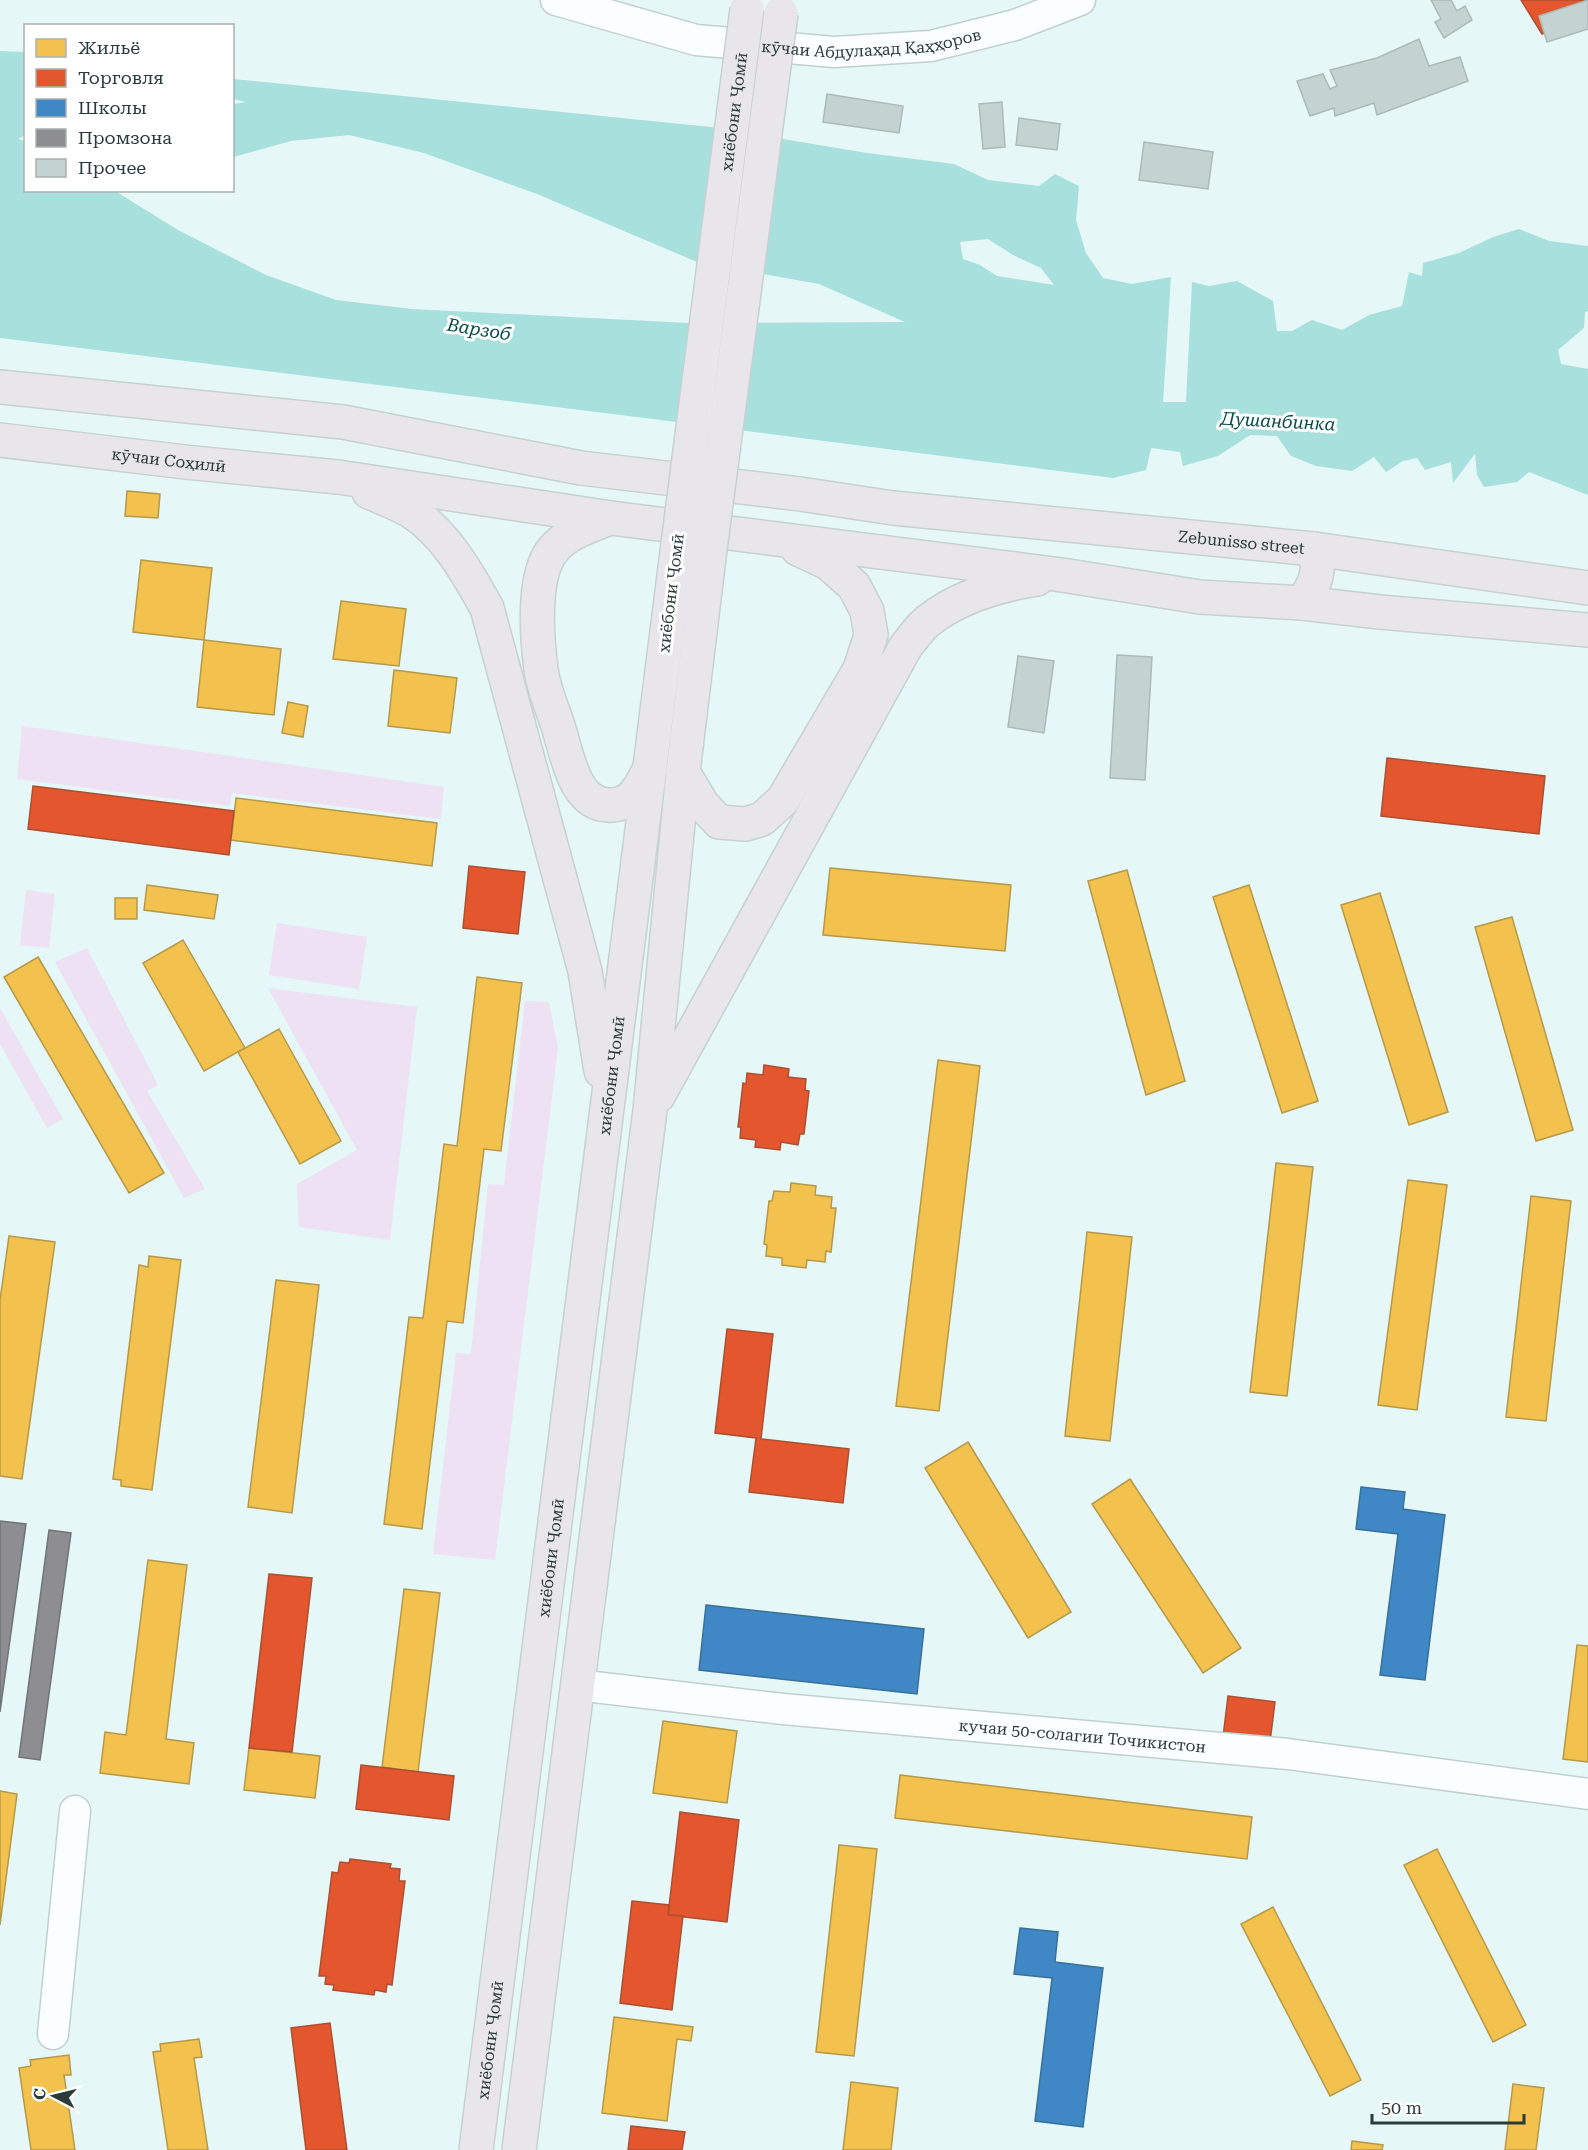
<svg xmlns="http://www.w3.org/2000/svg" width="1588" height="2150" font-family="'Roboto Serif',serif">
	<rect width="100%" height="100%" fill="#e5f7f6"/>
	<g fill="#eee1f4">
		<path d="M 22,726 L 444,787 L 441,819 L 232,793 L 230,806 L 17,779 Z"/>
		<path d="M 26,890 L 55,894 L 49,948 L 20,945 Z"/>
		<path d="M 277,923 L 367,937 L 359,989 L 269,975 Z"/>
		<path d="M 87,948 L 158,1085 L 147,1091 L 205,1189 L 184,1198 L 55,962 Z"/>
		<path d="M 268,988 L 417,1007 L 390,1240 L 299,1227 L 297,1184 L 357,1150 Z"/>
		<path d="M 525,1001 L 549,1002 L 558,1048 L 495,1560 L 433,1554 L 456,1353 L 471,1354 L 488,1184 L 504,1185 Z"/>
		<path d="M 0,1008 L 63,1119 L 47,1128 L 0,1044 Z"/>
	</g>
	<path fill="#a7e0dd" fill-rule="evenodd" d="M 0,51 L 25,52 L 25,135 L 18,139 L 25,141 L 26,190 L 115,191 L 178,230 L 266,275 L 336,300 L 412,309 L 689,323 L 905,322 L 819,284 L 697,262 L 537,194 L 424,153 L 349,135 L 291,141 L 233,157 L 233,104 L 246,102 L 233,99 L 233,79 L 711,127 L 867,153 L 954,164 L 988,180 L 1039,186 L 1055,174 L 1079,186 L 1076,220 L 1086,253 L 1103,278 L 1132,284 L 1171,277 L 1163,402 L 1186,402 L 1192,282 L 1209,286 L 1237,281 L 1273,301 L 1277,331 L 1292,331 L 1312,320 L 1342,330 L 1369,315 L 1402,306 L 1409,272 L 1422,276 L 1423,263 L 1459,253 L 1493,237 L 1519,229 L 1549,241 L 1588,246 L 1588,311 L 1585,312 L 1584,328 L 1558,350 L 1561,364 L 1588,369 L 1588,495 L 1529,472 L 1517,482 L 1484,487 L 1477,475 L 1475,454 L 1453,483 L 1451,462 L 1425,470 L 1417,458 L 1403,461 L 1386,472 L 1374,457 L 1352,471 L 1316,466 L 1291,456 L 1277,436 L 1250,435 L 1218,456 L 1183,466 L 1180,452 L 1151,448 L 1146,470 L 1113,478 L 677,422 L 0,338 ZM 988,239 L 1013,255 L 1041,268 L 1054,285 L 997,276 L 980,265 L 963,259 L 960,242 Z"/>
	<g fill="#f2c14e" stroke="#b69948" stroke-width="1.5">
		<path d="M 127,491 L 160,494 L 158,518 L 125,516 Z"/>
		<path d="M 141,560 L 212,568 L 204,640 L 133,632 Z"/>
		<path d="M 341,601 L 406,609 L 399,666 L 333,659 Z"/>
		<path d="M 204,640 L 281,649 L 274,715 L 197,707 Z"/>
		<path d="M 394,670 L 457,678 L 450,733 L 388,726 Z"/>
		<path d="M 288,702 L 308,706 L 303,737 L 282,733 Z"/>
		<path d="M 236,798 L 437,823 L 432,866 L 231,840 Z"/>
		<path d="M 830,868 L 1011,885 L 1005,951 L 823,935 Z"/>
		<path d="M 1127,870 L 1185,1081 L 1146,1095 L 1088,881 Z"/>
		<path d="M 147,885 L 218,895 L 214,919 L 144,910 Z"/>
		<path d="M 1249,885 L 1318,1101 L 1282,1113 L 1213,897 Z"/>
		<path d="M 1380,893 L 1448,1112 L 1409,1125 L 1341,905 Z"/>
		<rect x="115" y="898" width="22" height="21"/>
		<path d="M 1512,917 L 1573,1130 L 1536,1141 L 1475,927 Z"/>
		<path d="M 183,940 L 245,1048 L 204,1071 L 143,963 Z"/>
		<path d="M 38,957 L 164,1173 L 129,1193 L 4,977 Z"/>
		<path d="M 477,977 L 522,983 L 501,1151 L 484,1149 L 463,1323 L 447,1321 L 422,1529 L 384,1524 L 409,1317 L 423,1318 L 444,1144 L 457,1146 Z"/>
		<path d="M 279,1029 L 341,1141 L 300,1164 L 238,1052 Z"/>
		<path d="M 938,1060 L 980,1066 L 939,1411 L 896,1406 Z"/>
		<path d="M 1276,1163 L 1313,1167 L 1287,1396 L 1250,1392 Z"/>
		<path d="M 1408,1180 L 1447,1185 L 1417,1410 L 1378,1405 Z"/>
		<path d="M 791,1183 L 816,1186 L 815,1195 L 832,1197 L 831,1208 L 836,1208 L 831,1252 L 826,1251 L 825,1262 L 807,1260 L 806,1268 L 782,1265 L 782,1258 L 766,1256 L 767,1245 L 764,1244 L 769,1201 L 772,1201 L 774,1191 L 790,1192 Z"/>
		<path d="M 1531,1196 L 1571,1201 L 1546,1421 L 1506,1417 Z"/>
		<path d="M 1087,1232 L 1132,1237 L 1110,1441 L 1065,1436 Z"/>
		<path d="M 9,1236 L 55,1242 L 22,1479 L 0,1476 L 0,1300 Z"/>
		<path d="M 149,1256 L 181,1260 L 152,1490 L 121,1486 L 121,1480 L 113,1479 L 139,1265 L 148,1267 Z"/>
		<path d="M 276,1280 L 319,1285 L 292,1513 L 248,1507 Z"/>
		<path d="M 968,1442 L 1071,1612 L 1028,1638 L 925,1468 Z"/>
		<path d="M 1130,1479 L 1241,1648 L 1203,1673 L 1092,1504 Z"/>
		<path d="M 148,1560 L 187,1565 L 166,1739 L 194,1743 L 189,1784 L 100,1773 L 105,1732 L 126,1735 Z"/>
		<path d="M 404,1589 L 440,1593 L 418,1772 L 382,1767 Z"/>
		<path d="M 1577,1645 L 1588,1646 L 1588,1762 L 1563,1759 Z"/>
		<path d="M 663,1721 L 737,1731 L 727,1803 L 653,1793 Z"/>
		<path d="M 249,1748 L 320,1756 L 315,1798 L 244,1790 Z"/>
		<path d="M 900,1775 L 1252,1817 L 1247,1859 L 895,1818 Z"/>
		<path d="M 0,1791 L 17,1794 L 0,1925 Z"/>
		<path d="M 839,1845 L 877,1849 L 854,2056 L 816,2052 Z"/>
		<path d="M 1437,1849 L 1526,2025 L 1493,2042 L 1404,1865 Z"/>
		<path d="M 1273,1907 L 1361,2080 L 1330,2096 L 1241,1924 Z"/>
		<path d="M 614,2017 L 693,2027 L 691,2041 L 677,2039 L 667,2121 L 602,2113 Z"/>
		<path d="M 199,2039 L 202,2057 L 194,2058 L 208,2150 L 168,2150 L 153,2052 L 161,2051 L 160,2044 Z"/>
		<path d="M 69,2055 L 71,2075 L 64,2075 L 75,2150 L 31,2150 L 19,2068 L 31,2066 L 30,2060 Z"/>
		<path d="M 851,2082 L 898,2088 L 891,2150 L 843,2150 Z"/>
		<path d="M 1513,2084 L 1544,2088 L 1536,2150 L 1505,2150 Z"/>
		<path d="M 1352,2141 L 1383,2145 L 1382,2150 L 1351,2150 Z"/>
	</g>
	<g fill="#e4572e" stroke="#ac4f32" stroke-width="1.5">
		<path d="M 1521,0 L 1588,0 L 1588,15 L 1542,34 Z"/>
		<path d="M 1387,758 L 1545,776 L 1539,834 L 1381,816 Z"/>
		<path d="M 33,786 L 234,811 L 229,855 L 28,829 Z"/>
		<path d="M 469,866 L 525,872 L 518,934 L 463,928 Z"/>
		<path d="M 764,1065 L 789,1069 L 788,1077 L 806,1079 L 805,1090 L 809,1091 L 804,1134 L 800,1134 L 798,1145 L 781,1142 L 780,1150 L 755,1147 L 756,1140 L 740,1138 L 741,1127 L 738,1127 L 743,1083 L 746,1084 L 747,1073 L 763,1075 Z"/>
		<path d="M 727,1329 L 773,1334 L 761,1439 L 849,1449 L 843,1503 L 749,1492 L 756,1438 L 715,1433 Z"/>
		<path d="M 269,1574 L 312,1578 L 292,1752 L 249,1748 Z"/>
		<path d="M 1228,1696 L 1275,1702 L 1270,1742 L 1223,1737 Z"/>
		<path d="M 361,1765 L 454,1776 L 449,1820 L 356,1809 Z"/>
		<path d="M 680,1812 L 739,1820 L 727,1922 L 668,1915 Z"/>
		<path d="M 350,1859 L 391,1864 L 390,1868 L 400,1869 L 399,1881 L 405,1881 L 392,1985 L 387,1984 L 386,1992 L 375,1990 L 374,1995 L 333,1990 L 334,1985 L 325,1984 L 326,1976 L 319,1976 L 332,1872 L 338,1873 L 340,1862 L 349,1863 Z"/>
		<path d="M 632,1901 L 669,1905 L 668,1915 L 683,1916 L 672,2010 L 620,2003 Z"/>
		<path d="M 330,2023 L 347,2150 L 306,2150 L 291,2028 Z"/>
		<path d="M 631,2126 L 685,2132 L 682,2150 L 628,2150 Z"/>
	</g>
	<g fill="#3f88c5" stroke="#39719b" stroke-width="1.5">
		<path d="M 1361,1487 L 1405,1492 L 1403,1509 L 1445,1515 L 1425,1680 L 1380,1675 L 1398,1534 L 1356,1529 Z"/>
		<path d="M 706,1605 L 924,1629 L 917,1694 L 699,1670 Z"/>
		<path d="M 1020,1928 L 1058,1932 L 1055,1962 L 1103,1968 L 1083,2127 L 1035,2121 L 1052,1978 L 1014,1974 Z"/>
	</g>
	<g fill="#8d8d92" stroke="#6f7478" stroke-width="1.5">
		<path d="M 0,1521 L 26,1524 L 0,1712 Z"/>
		<path d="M 49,1530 L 71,1533 L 40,1760 L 19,1757 Z"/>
	</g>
	<g fill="#c3d3d2" stroke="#abbbba" stroke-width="1.5">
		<path d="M 1431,0 L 1451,0 L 1457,11 L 1465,6 L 1472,20 L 1444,38 L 1435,22 L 1441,19 Z"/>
		<path d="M 1588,0 L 1588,29 L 1547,42 L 1539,16 Z"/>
		<path d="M 1419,39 L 1429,66 L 1460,57 L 1468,81 L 1377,115 L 1374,103 L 1335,116 L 1334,108 L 1310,116 L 1297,81 L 1323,74 L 1330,89 L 1337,86 L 1330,70 L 1377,58 Z"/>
		<path d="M 827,94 L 903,106 L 899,133 L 823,122 Z"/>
		<path d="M 1002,102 L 1005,147 L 983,149 L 979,104 Z"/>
		<path d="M 1019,118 L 1060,124 L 1057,150 L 1016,145 Z"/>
		<path d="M 1144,142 L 1213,152 L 1208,189 L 1139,180 Z"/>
		<path d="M 1117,655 L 1152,657 L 1145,780 L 1110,778 Z"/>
		<path d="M 1018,656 L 1054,661 L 1044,733 L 1008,727 Z"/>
	</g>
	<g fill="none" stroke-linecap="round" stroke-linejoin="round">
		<defs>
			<g id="minor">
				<path id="s1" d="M 556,0 L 696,40 L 834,52 L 931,46 L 1015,25 L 1080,0"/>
				<path id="s2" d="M 577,1685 L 783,1709 L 1288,1754 L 1588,1794"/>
				<path d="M 53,2034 L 75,1811"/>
			</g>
			<g id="major">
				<path id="s3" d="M 0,387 L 343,422 L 581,468 L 800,494 L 893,508 L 1314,549 L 1588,588"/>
				<path id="s4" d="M 0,440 L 185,462 L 338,477 L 611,518 L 1062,575 L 1200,597 L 1302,603 L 1380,612 L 1588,630"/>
				<path d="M 369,492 C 383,498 399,504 412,512 C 446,534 468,574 487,608 L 585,971 L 601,1071"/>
				<path d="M 610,518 C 585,528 555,536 545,564 C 534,592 537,640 541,669 C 543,688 552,707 558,726 C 567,753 574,808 612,805 C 633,804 640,787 649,770"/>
				<path d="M 1302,603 C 1315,585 1322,570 1314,549"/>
				<path d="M 683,772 L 702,804 L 719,822 L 746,824 L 762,819 L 783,800 L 860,669 L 871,635 L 867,611 L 854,586 L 828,563 L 798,549"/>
				<path d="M 658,1096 L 906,646 C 913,638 919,628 928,621 C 958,597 999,585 1037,579"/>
				<path id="s5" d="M 476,2150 L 678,544"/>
				<path d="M 519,2150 L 650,1110 L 683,772 L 710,549"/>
			</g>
		</defs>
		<use href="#minor" stroke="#c0d0cf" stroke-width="33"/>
		<use href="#major" stroke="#c7d1d1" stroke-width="36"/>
		<use href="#minor" stroke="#fbfefe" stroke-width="30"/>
		<use href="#major" stroke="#e8e6ea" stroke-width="33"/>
		<defs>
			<g id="major-bridge">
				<path id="s6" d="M 678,544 L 747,9"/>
				<path d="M 710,549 L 781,13"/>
			</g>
		</defs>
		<use href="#major-bridge" stroke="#c7d1d1" stroke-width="36" stroke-linecap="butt"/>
		<use href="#major-bridge" stroke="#e8e6ea" stroke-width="33"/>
	</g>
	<g text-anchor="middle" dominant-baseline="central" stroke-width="6" stroke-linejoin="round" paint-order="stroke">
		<g font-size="16" fill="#2a3b3a" stroke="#fff">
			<text stroke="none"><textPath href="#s1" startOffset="322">кӯчаи Абдулаҳад Қаҳҳоров</textPath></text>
			<text stroke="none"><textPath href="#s6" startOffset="436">хиёбони Ҷомӣ</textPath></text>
			<text stroke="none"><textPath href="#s4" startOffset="170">кӯчаи Соҳилӣ</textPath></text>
			<text stroke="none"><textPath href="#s3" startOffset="1252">Zebunisso street</textPath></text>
			<text transform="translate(671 593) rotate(-83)">хиёбони Ҷомӣ</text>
			<text stroke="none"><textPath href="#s5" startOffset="1083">хиёбони Ҷомӣ</textPath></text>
			<text stroke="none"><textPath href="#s5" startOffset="597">хиёбони Ҷомӣ</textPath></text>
			<text stroke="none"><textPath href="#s2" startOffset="508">кучаи 50-солагии Точикистон</textPath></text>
			<text stroke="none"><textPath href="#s5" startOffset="111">хиёбони Ҷомӣ</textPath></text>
		</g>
		<g font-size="18" font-style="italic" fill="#044a49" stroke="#fff">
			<text transform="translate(479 329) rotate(9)">Варзоб</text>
			<text transform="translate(1278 421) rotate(3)">Душанбинка</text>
		</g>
	</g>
	<rect x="24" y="24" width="210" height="168" fill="#ffffff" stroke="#aab1b0" stroke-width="1.5"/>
	<rect x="36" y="39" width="30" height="18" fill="#f2c14e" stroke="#aab1b0" stroke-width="1.5"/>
	<text x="78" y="54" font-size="18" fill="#2a3b3a">Жильё</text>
	<rect x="36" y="69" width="30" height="18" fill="#e4572e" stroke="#aab1b0" stroke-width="1.5"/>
	<text x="78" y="84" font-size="18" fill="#2a3b3a">Торговля</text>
	<rect x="36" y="99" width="30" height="18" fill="#3f88c5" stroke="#aab1b0" stroke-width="1.5"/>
	<text x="78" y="114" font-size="18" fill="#2a3b3a">Школы</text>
	<rect x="36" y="129" width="30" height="18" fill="#8d8d92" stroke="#aab1b0" stroke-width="1.5"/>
	<text x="78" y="144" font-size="18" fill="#2a3b3a">Промзона</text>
	<rect x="36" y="159" width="30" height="18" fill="#c3d3d2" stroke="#aab1b0" stroke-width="1.5"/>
	<text x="78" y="174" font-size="18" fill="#2a3b3a">Прочее</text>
	<g transform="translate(54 2096) rotate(277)" stroke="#ffffff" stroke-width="4.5" paint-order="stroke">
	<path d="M0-4.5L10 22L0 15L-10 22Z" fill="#2a3b3a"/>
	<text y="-9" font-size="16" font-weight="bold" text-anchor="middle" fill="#2a3b3a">С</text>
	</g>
	<path d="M1372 2114v9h152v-9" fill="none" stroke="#2a3b3a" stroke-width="3"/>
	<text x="1381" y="2114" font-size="18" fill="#2a3b3a" stroke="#ffffff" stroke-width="4.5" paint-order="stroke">50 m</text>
</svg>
